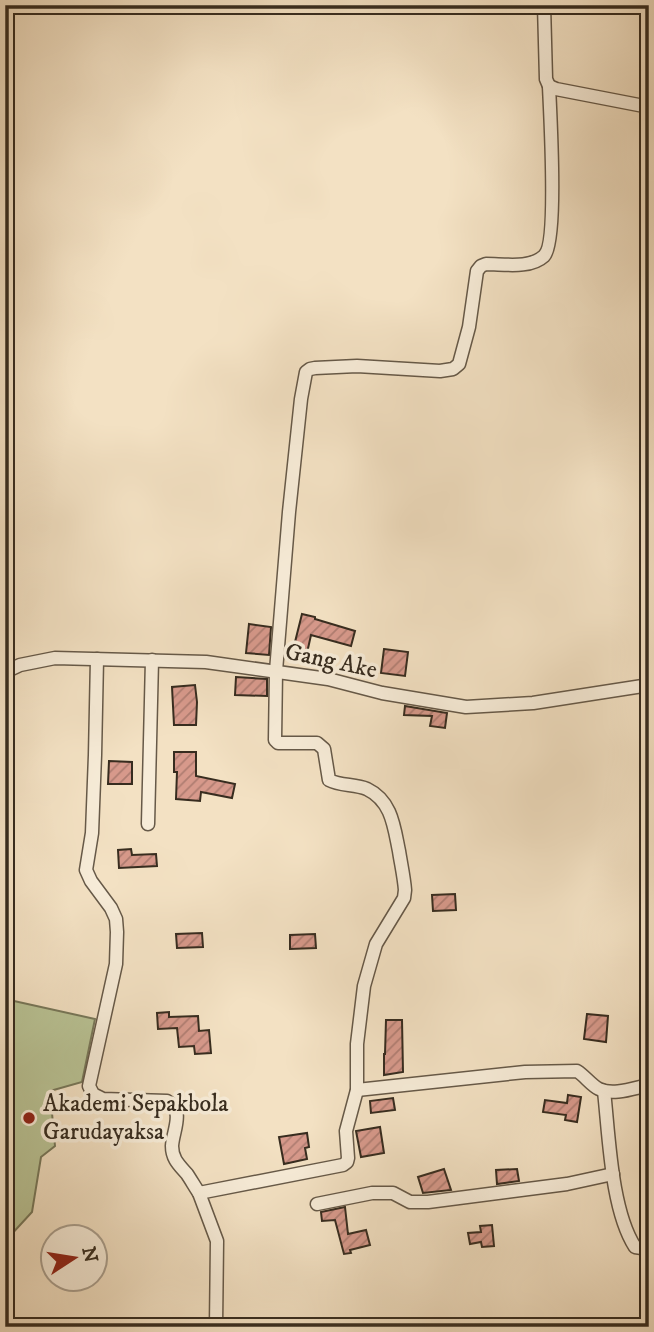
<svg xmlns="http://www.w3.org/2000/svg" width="654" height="1332" font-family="'IM FELL DW Pica',serif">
	<defs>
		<pattern id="building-hatch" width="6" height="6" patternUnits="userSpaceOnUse" patternTransform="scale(1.75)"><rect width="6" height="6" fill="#d7998b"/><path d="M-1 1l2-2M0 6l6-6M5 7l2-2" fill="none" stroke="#af7d71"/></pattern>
	</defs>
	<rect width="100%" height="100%" fill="#f3e1c3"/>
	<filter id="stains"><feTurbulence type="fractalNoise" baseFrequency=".00286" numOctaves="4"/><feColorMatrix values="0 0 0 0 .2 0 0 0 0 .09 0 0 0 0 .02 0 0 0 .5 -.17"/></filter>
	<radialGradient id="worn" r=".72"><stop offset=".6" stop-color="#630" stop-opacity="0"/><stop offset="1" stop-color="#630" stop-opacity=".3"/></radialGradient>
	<path fill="#b9c395" stroke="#78785a" stroke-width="2" d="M 5,999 L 95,1019 L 82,1082 L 50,1091 L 55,1146 L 41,1157 L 32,1212 L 9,1237 L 5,1254 Z"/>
	<g fill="url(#building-hatch)" stroke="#372c1f" stroke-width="2">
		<path d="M 302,614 L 315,617 L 315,619 L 355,631 L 351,646 L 311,635 L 307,653 L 293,650 Z"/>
		<path d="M 249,624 L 271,627 L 269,655 L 246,653 Z"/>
		<path d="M 384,649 L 408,652 L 405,676 L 381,673 Z"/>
		<path d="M 236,677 L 267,679 L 267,696 L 235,695 Z"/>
		<path d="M 195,685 L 197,702 L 196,725 L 174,725 L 172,687 Z"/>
		<path d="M 405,706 L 447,713 L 445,728 L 430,726 L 432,716 L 404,715 Z"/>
		<path d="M 174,752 L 196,752 L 196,776 L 235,784 L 232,798 L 201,792 L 200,801 L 176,799 L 177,772 L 174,772 Z"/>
		<path d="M 109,761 L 132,762 L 132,784 L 108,784 Z"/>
		<path d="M 131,849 L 132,855 L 156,854 L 157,866 L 119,868 L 118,850 Z"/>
		<path d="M 455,894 L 456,910 L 433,911 L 432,895 Z"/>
		<path d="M 202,933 L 203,947 L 177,948 L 176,934 Z"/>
		<path d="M 315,934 L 316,948 L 290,949 L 290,935 Z"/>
		<path d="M 169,1012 L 169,1017 L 198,1016 L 199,1031 L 209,1030 L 211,1053 L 195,1054 L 194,1046 L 179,1047 L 177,1028 L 158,1029 L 157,1013 Z"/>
		<path d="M 587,1014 L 608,1016 L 606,1042 L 584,1039 Z"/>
		<path d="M 386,1020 L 402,1020 L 403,1072 L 384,1075 L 384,1054 L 385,1054 Z"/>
		<path d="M 568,1095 L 581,1097 L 577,1122 L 565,1120 L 566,1115 L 543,1112 L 545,1100 L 567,1103 Z"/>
		<path d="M 393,1098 L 395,1110 L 371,1113 L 370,1101 Z"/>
		<path d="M 380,1127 L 384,1153 L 361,1157 L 356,1131 Z"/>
		<path d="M 307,1133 L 309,1147 L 305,1148 L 307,1159 L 284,1164 L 279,1137 Z"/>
		<path d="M 444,1169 L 451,1190 L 423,1193 L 418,1177 Z"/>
		<path d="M 517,1169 L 519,1181 L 497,1184 L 496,1170 Z"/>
		<path d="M 345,1207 L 348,1234 L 366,1230 L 370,1245 L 350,1250 L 351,1253 L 344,1254 L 335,1220 L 322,1221 L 321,1212 Z"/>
		<path d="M 492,1225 L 494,1246 L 482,1247 L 481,1242 L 470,1244 L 468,1233 L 481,1232 L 480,1226 Z"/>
	</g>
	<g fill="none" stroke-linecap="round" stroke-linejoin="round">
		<defs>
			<g id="minor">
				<path d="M 549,86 L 556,89 L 649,107"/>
				<path d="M 97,659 L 95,755 L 92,833 L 86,870 L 91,881 L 111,908 L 116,919 L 117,932 L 116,964 L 89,1086 L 93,1094 L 103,1099 L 167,1101 C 185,1111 173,1130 172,1146 C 172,1159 179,1165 187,1174 C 191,1180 195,1187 199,1193"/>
				<path d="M 5,672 L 20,665 L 55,658 L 206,662 L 328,679 L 382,693 L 466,707 L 533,703 L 649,685"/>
				<path d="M 148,824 L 152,660"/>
				<path d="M 357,1090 L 525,1072 L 577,1071 C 585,1076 591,1085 599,1089 C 613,1096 634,1088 649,1085"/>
				<path d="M 604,1091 C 609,1135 611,1210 635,1247 L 649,1249"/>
				<path d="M 317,1204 L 372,1193 L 393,1193 L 410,1202 L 428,1202 L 567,1184 L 613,1174"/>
				<path d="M 216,1327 L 217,1241 L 199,1193 L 343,1165 L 347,1162 L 348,1158 L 346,1131 L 357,1090 L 357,1044 L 364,986 L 376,944 L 404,898 L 405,890 C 404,877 401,864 399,851 C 394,827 392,801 367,789 C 355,784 340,786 329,780 L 324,749 L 317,743 L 278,743 L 275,740 L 276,671 L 289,512 L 301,399 L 306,372 L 310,369 L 315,368 L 357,366 L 440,371 L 453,369 L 459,364 L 469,327 L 477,271 L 481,266 L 486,264 C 504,264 530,269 544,256 C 558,243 550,111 549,86 L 546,79 L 544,5"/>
			</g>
		</defs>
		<use href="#minor" stroke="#665948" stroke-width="15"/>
		<use href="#minor" stroke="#f7ecd8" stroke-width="12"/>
	</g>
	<circle fill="#8f2418" stroke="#f7ecd8" stroke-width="2.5" cx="29" cy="1118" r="7"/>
	<g text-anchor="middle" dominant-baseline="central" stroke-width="7" stroke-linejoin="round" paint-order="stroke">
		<g font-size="24" fill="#372c1f" stroke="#f7ecd8">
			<text transform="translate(331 661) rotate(12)">Gang Ake</text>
		</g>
		<g font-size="24" fill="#372c1f" stroke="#f7ecd8" text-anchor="start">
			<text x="43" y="1104">Akademi Sepakbola<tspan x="43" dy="28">Garudayaksa</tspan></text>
		</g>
	</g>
	<rect width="654" height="1332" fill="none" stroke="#f3e1c3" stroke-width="28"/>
	<rect x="7" y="7" width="640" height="1318" fill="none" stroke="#372c1f" stroke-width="3.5"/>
	<rect x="14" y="14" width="626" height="1304" fill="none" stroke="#372c1f" stroke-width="2"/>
	<g transform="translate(74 1258) rotate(78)"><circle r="33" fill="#f7ecd8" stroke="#aa9f8e" stroke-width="2"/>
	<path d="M0-5L12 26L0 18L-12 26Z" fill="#8f2418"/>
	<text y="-10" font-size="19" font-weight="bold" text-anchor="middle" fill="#372c1f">N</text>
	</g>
	<rect width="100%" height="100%" filter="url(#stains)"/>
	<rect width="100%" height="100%" fill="url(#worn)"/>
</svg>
